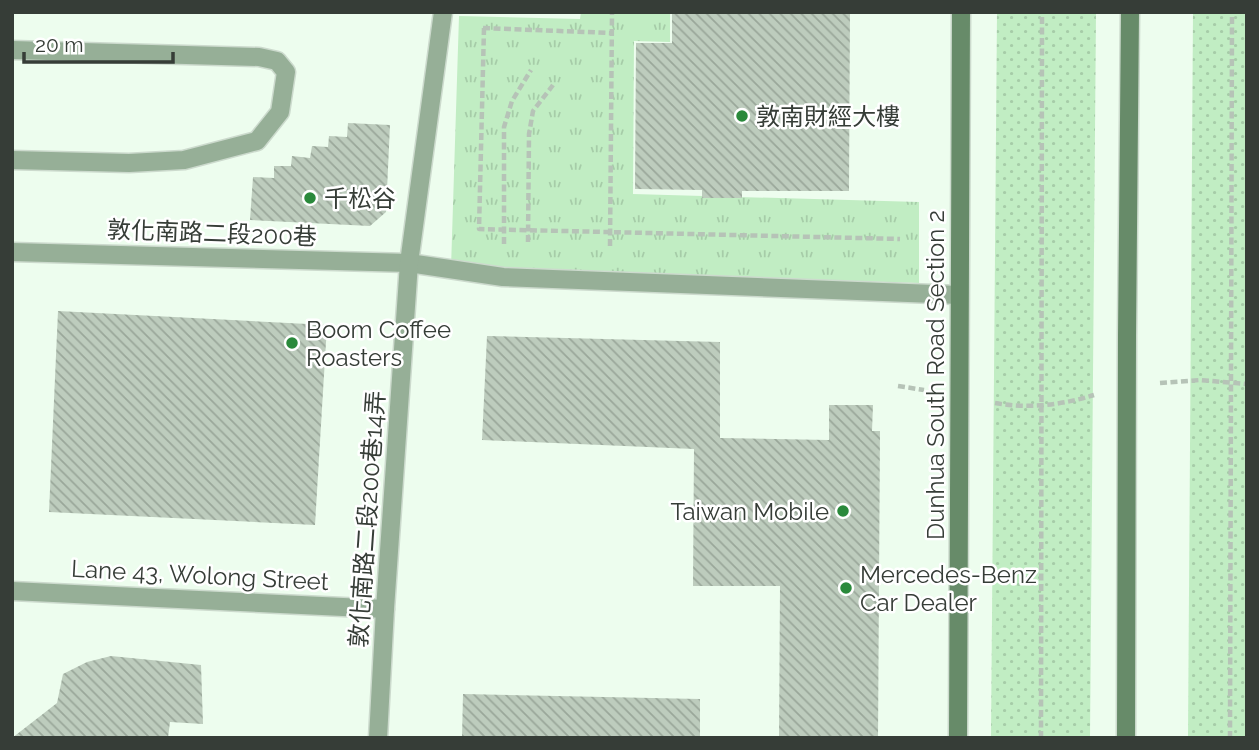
<svg xmlns="http://www.w3.org/2000/svg" width="1259" height="750" font-family="Raleway,'Noto Sans TC',sans-serif">
	<defs>
		<pattern id="grass-dots" width="8" height="8" patternUnits="userSpaceOnUse" patternTransform="scale(1.75)"><rect width="8" height="8" fill="#c1edc3"/><path d="M2 2h.1M6 6h.1" fill="none" stroke="#a6cca8" stroke-width="1.8" stroke-linecap="round"/></pattern>
		<pattern id="park-tufts" width="24" height="20" patternUnits="userSpaceOnUse" patternTransform="scale(1.75)"><rect width="24" height="20" fill="#c1edc3"/><path d="M3 7l-1-3M5 7V3M7 7l1-3M15 17l-1-3M17 17v-4M19 17l1-3" fill="none" stroke="#a6cca8"/></pattern>
		<pattern id="building-back-hatch" width="6" height="6" patternUnits="userSpaceOnUse" patternTransform="scale(1.75)"><rect width="6" height="6" fill="#bdccbd"/><path d="M-1 5l2 2M0 0l6 6M5-1l2 2" fill="none" stroke="#9aa79a"/></pattern>
	</defs>
	<rect width="100%" height="100%" fill="#edfdee"/>
	<g fill="url(#grass-dots)">
		<path d="M 997,12 L 1096,12 L 1090,738 L 991,738 Z"/>
		<path d="M 1193,12 L 1247,12 L 1247,738 L 1188,738 Z"/>
	</g>
	<path fill="url(#park-tufts)" d="M 581,12 L 670,12 L 670,42 L 634,41 L 633,194 L 919,202 L 919,283 L 451,268 L 459,16 L 580,19 Z"/>
	<g fill="url(#building-back-hatch)">
		<path d="M 672,12 L 850,12 L 849,191 L 742,191 L 742,198 L 702,198 L 702,190 L 635,189 L 636,43 L 672,43 Z"/>
		<path d="M 348,123 L 390,125 L 386,212 L 370,226 L 250,220 L 253,177 L 274,178 L 274,166 L 291,166 L 292,156 L 310,158 L 312,146 L 328,147 L 329,136 L 347,137 Z"/>
		<path d="M 58,311 L 327,325 L 315,525 L 49,512 Z"/>
		<path d="M 487,336 L 720,342 L 720,438 L 829,440 L 829,405 L 873,405 L 872,431 L 880,431 L 878,738 L 779,738 L 780,586 L 693,586 L 694,449 L 482,440 Z"/>
		<path d="M 111,656 L 201,665 L 203,724 L 170,722 L 168,738 L 12,738 L 57,703 L 63,674 L 87,662 Z"/>
		<path d="M 463,694 L 700,699 L 700,738 L 462,738 Z"/>
	</g>
	<g fill="none" stroke-linecap="round" stroke-linejoin="round">
		<defs>
			<g id="lane">
				<path d="M 12,50 L 259,57 L 277,61 L 286,72 L 280,112 L 257,141 L 184,160 L 129,163 L 12,160"/>
				<path d="M 12,252 L 409,263 L 503,277 L 959,295"/>
				<path d="M 12,591 L 385,609"/>
				<path d="M 378,738 L 385,609 L 409,263 L 443,12"/>
			</g>
			<g id="secondary">
				<path d="M 958,738 L 961,12"/>
				<path d="M 1126,738 L 1127,336 L 1130,12"/>
			</g>
		</defs>
		<use href="#lane" stroke="#ccdacd" stroke-width="21"/>
		<use href="#secondary" stroke="#ccdacd" stroke-width="21"/>
		<g stroke="#b6c3b7" stroke-width="4.5" stroke-dasharray="7 3.5" stroke-linecap="butt">
			<path d="M 483,28 L 611,33"/>
			<path d="M 484,28 L 479,229 L 900,239"/>
			<path d="M 528,242 L 529,134 L 533,111 L 553,85"/>
			<path d="M 504,244 L 504,127 L 512,101 L 531,70"/>
			<path d="M 610,246 L 612,12"/>
			<path d="M 1160,383 L 1200,380 L 1247,384"/>
			<path d="M 898,386 L 924,390"/>
			<path d="M 995,403 C 1027,409 1062,405 1094,395"/>
			<path d="M 1041,738 L 1042,12"/>
			<path d="M 1230,738 L 1232,12"/>
		</g>
		<use href="#lane" stroke="#96af97" stroke-width="18"/>
		<use href="#secondary" stroke="#678b69" stroke-width="18"/>
	</g>
	<g fill="#2a893b" stroke="#fff" stroke-width="2.5">
		<circle cx="742" cy="116" r="7"/>
		<circle cx="310" cy="198" r="7"/>
		<circle cx="292" cy="343" r="7"/>
		<circle cx="843" cy="511" r="7"/>
		<circle cx="846" cy="588" r="7"/>
	</g>
	<g text-anchor="middle" dominant-baseline="central" stroke-width="5" stroke-linejoin="round" paint-order="stroke">
		<g font-size="24" fill="#363d37" stroke="#fff" text-anchor="start">
			<text x="756" y="116">敦南財經大樓</text>
			<text x="324" y="198">千松谷</text>
			<text x="306" y="329">Boom Coffee<tspan x="306" dy="28">Roasters</tspan></text>
			<text x="829" y="511" text-anchor="end">Taiwan Mobile</text>
			<text x="860" y="574">Mercedes-Benz<tspan x="860" dy="28">Car Dealer</tspan></text>
		</g>
		<g font-size="24" fill="#363d37" stroke="#fff">
			<text transform="translate(212 233) rotate(2)">敦化南路二段200巷</text>
			<text transform="translate(935 375) rotate(-90)">Dunhua South Road Section 2</text>
			<text transform="translate(367 519) rotate(-86)">敦化南路二段200巷14弄</text>
			<text transform="translate(200 575) rotate(3)">Lane 43, Wolong Street</text>
		</g>
	</g>
	<rect width="1259" height="750" fill="none" stroke="#363d37" stroke-width="28"/>
	<path d="M24 52v10h149v-10" fill="none" stroke="#363d37" stroke-width="3.5"/>
	<text x="35" y="52" font-size="21" fill="#363d37" stroke="#ffffff" stroke-width="5" paint-order="stroke">20 m</text>
</svg>
